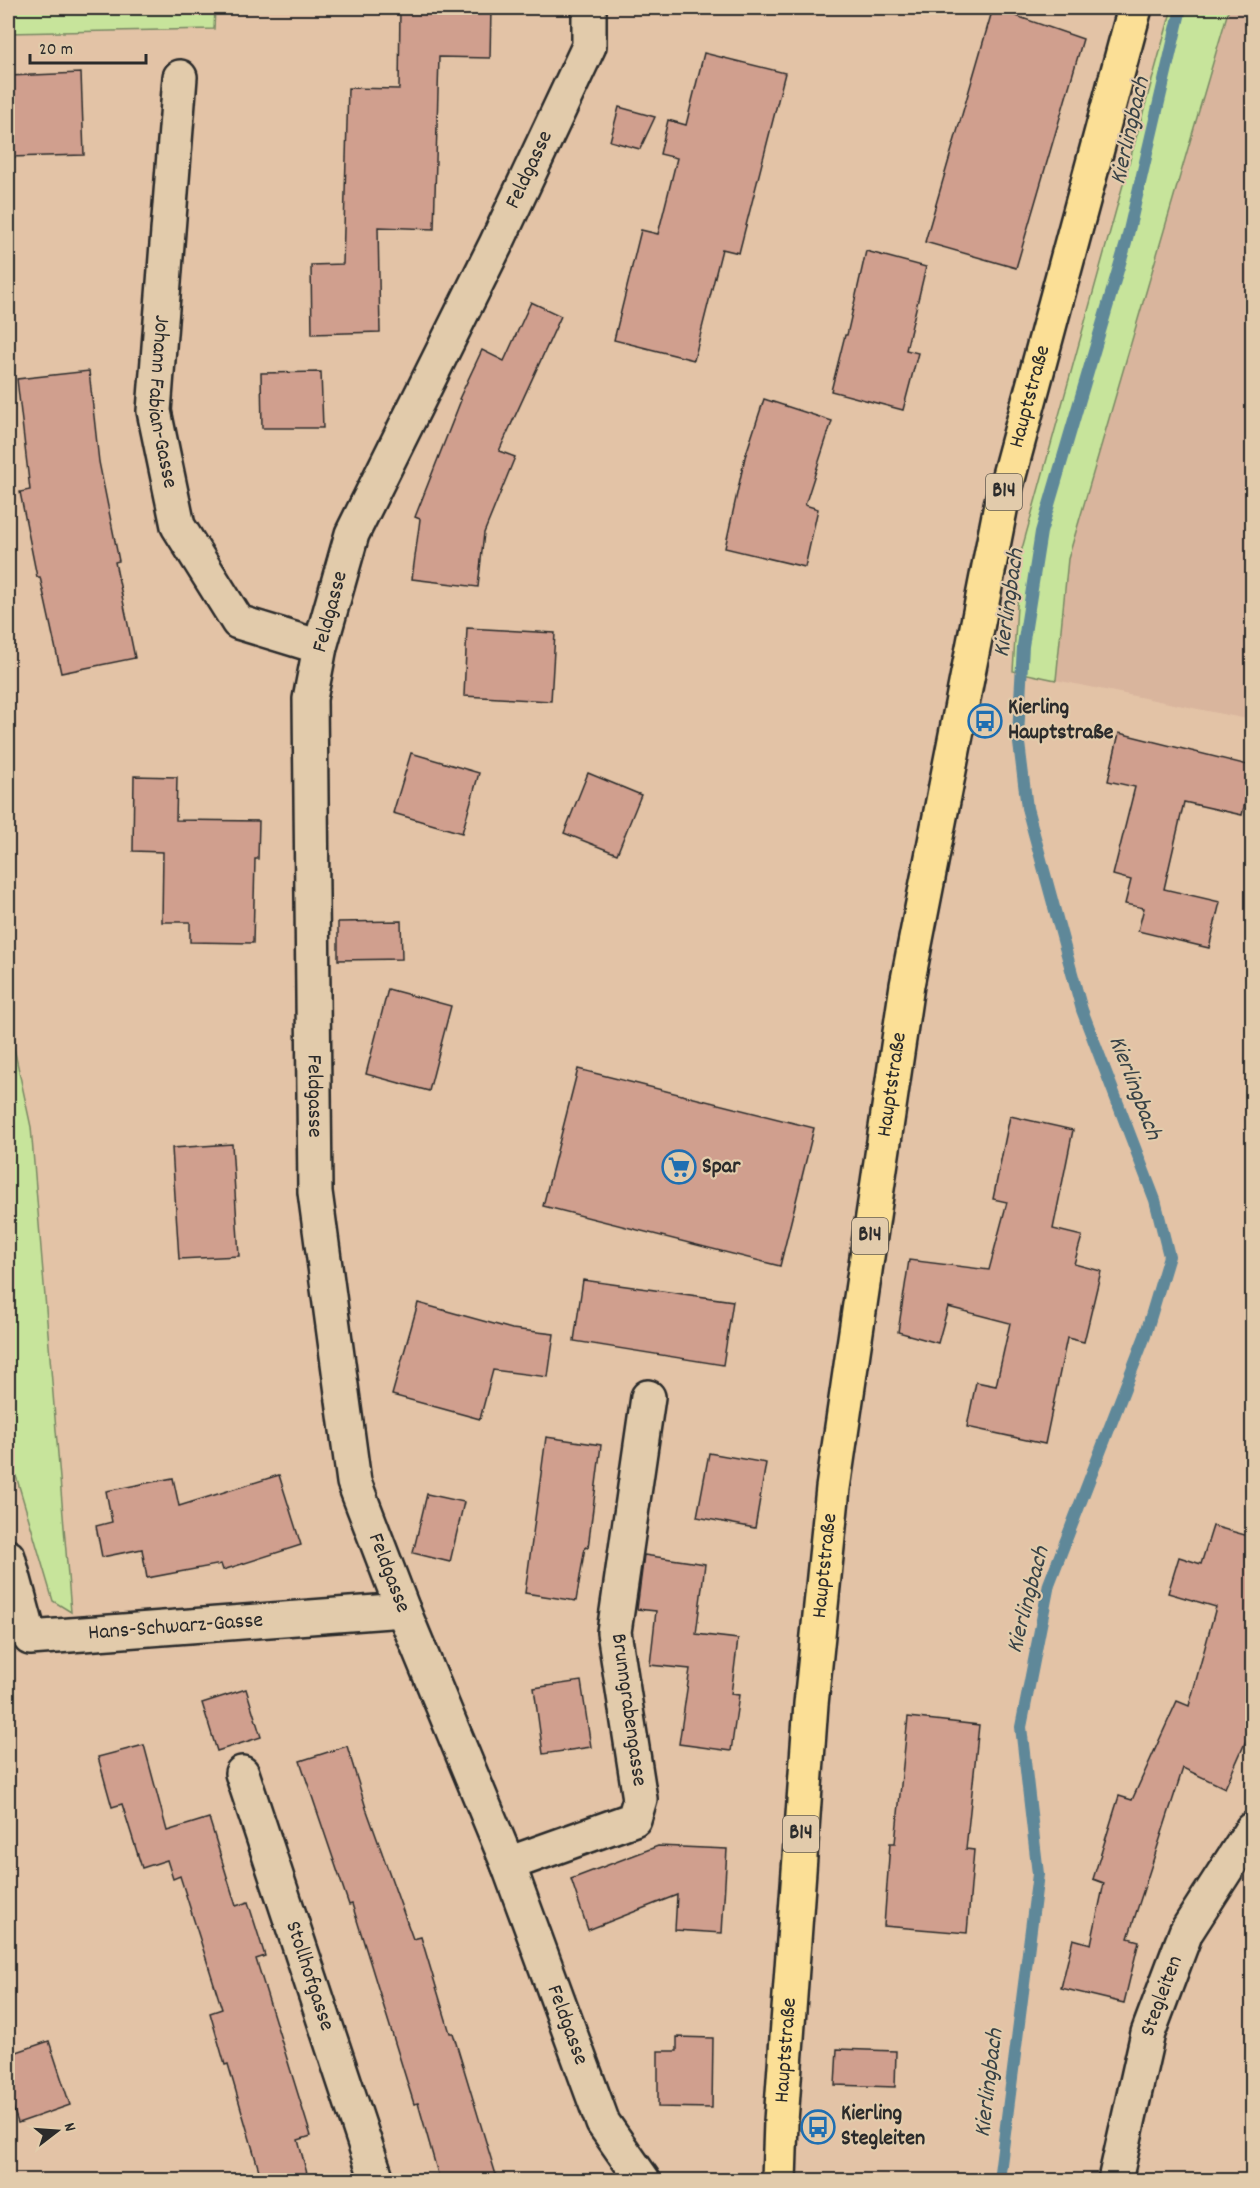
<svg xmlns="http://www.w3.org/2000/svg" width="1260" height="2188" font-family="Dekko,sans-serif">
	<rect width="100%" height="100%" fill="#e3c3a6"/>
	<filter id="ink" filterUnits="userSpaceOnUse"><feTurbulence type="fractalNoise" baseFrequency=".0167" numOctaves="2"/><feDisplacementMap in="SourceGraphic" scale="12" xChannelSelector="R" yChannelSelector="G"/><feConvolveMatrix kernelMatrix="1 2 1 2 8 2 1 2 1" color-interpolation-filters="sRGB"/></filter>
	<g filter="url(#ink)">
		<path fill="#d9b59d" d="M 1229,8 L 1252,8 L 1252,720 L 1056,680 L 1068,559 Z"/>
		<g fill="#c7e49b" stroke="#798863" stroke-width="1.5">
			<path d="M 8,8 L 215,8 L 214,29 L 8,33 Z"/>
			<path d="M 1172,8 L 1229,8 L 1068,559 L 1056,680 L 1013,671 L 1020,556 Z"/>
			<path d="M 8,1020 L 31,1127 L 71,1612 L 53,1601 L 17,1479 L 8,1455 Z"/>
		</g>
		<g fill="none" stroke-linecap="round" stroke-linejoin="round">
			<path stroke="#5f8899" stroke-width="12" d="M 999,2180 L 1038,1874 L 1021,1727 L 1049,1584 L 1145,1336 L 1169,1256 L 1155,1200 L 1082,1010 L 1027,808 L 1018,735 L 1023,646 L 1041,532 L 1126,243 L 1181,8"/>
		</g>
		<g fill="#d09f8e" stroke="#2b2b2b" stroke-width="1.5">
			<path d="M 400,8 L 491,8 L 490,58 L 439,57 L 434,229 L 378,227 L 380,332 L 312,334 L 311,265 L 343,264 L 348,88 L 399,89 Z"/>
			<path d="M 993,8 L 1083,39 L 1016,268 L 925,242 Z"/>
			<path d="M 704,53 L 785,73 L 739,253 L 722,249 L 694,360 L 614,340 L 641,230 L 658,234 L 677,158 L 660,154 L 668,120 L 686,125 Z"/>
			<path d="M 81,73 L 84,155 L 8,157 L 8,76 Z"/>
			<path d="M 619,107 L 655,117 L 640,149 L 610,141 Z"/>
			<path d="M 866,251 L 926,267 L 906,350 L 918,353 L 903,410 L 831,391 L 845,335 L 847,335 Z"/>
			<path d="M 531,302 L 561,316 L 499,451 L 515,457 L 484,533 L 478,587 L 412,579 L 420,519 L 415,517 L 461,400 L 459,399 L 482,350 L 504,361 Z"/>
			<path d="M 89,371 L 99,462 L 119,561 L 115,562 L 135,658 L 61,673 L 40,577 L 37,577 L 20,492 L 30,490 L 17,379 Z"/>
			<path d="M 321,372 L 323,428 L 262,428 L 261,373 Z"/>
			<path d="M 764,399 L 832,421 L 805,505 L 818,509 L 805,567 L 725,548 L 745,457 Z"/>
			<path d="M 467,628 L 555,633 L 551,701 L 464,696 Z"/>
			<path d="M 1119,733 L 1252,766 L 1252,774 L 1242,815 L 1184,802 L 1164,889 L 1220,902 L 1209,948 L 1138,931 L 1144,908 L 1125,904 L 1131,880 L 1113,875 L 1135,787 L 1108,781 Z"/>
			<path d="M 411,753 L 479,773 L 462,833 L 393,813 Z"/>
			<path d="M 588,773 L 641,795 L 617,854 L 564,833 Z"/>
			<path d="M 134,776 L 177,777 L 176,820 L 259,821 L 258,859 L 255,859 L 253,943 L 190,942 L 190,922 L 162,922 L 163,852 L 133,851 Z"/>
			<path d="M 401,921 L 402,959 L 338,960 L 338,922 Z"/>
			<path d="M 388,989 L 451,1006 L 429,1091 L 366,1074 Z"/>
			<path d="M 578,1069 L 814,1128 L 780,1266 L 543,1206 Z"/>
			<path d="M 1010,1116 L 1073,1130 L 1053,1229 L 1082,1236 L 1074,1264 L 1101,1271 L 1084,1342 L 1067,1338 L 1045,1444 L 967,1427 L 976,1382 L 996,1386 L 1010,1323 L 948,1307 L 938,1343 L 898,1332 L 909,1260 L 989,1270 L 1007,1202 L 993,1199 Z"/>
			<path d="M 232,1144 L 239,1256 L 179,1259 L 172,1148 Z"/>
			<path d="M 583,1280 L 733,1301 L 723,1365 L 574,1341 Z"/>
			<path d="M 418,1303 L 512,1329 L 554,1334 L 548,1377 L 493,1370 L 480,1419 L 392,1395 Z"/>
			<path d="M 546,1437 L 601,1445 L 588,1548 L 585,1547 L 576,1601 L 525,1593 Z"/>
			<path d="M 709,1453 L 766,1463 L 755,1528 L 697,1517 Z"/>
			<path d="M 279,1475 L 301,1545 L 223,1570 L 221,1564 L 147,1578 L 142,1549 L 102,1557 L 96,1526 L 112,1522 L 106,1491 L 173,1478 L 179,1506 Z"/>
			<path d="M 427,1494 L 464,1502 L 450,1562 L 413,1553 Z"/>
			<path d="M 1213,1526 L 1252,1537 L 1252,1727 L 1225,1788 L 1183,1768 L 1128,1938 L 1139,1941 L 1124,2003 L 1061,1988 L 1073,1939 L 1091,1944 L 1104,1883 L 1093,1879 L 1119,1796 L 1132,1800 L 1177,1701 L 1189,1706 L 1216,1607 L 1168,1593 L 1179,1557 L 1201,1564 Z"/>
			<path d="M 644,1555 L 705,1564 L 696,1634 L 738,1639 L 731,1694 L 739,1695 L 731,1751 L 679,1744 L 690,1669 L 650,1665 L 656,1611 L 637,1609 Z"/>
			<path d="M 581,1681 L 591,1747 L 543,1754 L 534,1688 Z"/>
			<path d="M 246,1689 L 261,1737 L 217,1751 L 202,1703 Z"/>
			<path d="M 908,1717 L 979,1725 L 966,1849 L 974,1850 L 967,1933 L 884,1926 L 890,1843 L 895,1843 Z"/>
			<path d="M 144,1745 L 167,1831 L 209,1818 L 236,1906 L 248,1902 L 265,1956 L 256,1959 L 311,2136 L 298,2140 L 309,2181 L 262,2181 L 228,2064 L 225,2065 L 210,2013 L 222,2009 L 180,1876 L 173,1879 L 167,1860 L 142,1868 L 122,1804 L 112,1807 L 98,1757 Z"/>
			<path d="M 347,1746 L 366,1808 L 413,1939 L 421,1937 L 450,2033 L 453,2033 L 496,2175 L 478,2181 L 440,2181 L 418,2103 L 414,2104 L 352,1904 L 349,1905 L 300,1761 Z"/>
			<path d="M 658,1846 L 727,1849 L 722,1933 L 675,1930 L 677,1895 L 588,1930 L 571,1879 Z"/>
			<path d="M 677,2037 L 713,2038 L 712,2108 L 658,2107 L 658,2051 L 677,2051 Z"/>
			<path d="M 49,2041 L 70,2105 L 18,2123 L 8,2092 L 8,2055 Z"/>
			<path d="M 837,2049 L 896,2051 L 895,2087 L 835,2085 Z"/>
		</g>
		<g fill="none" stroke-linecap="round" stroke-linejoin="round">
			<defs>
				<g id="street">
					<path id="s1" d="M 589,8 L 589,46 L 496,244 L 352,534 L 320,647 L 310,699 L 315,1192 L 354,1482 L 403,1610 L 508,1864 L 603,2123 L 643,2180"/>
					<path id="s2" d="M 180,77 L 154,411 L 178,526 L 238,622 L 320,647"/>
					<path id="s3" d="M 8,1557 L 30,1638 L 403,1610"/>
					<path id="s4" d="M 242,1773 L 377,2180"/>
					<path d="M 508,1864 L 634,1819 L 640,1799 L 614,1632 L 648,1397"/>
					<path id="s5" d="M 1115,2180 L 1148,2033 L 1186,1932 L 1252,1829"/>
				</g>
				<g id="primary">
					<path id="s6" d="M 779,2180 L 781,2121 L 811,1704 L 833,1488 L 907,985 L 1001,505 L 1135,8"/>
				</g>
			</defs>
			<use href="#street" stroke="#2b2b2b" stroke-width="38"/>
			<use href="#primary" stroke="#2b2b2b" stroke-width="38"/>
			<use href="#street" stroke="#e2cbab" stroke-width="33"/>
			<use href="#primary" stroke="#fbdf96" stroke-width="33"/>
		</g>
	</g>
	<defs>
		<symbol id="bus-ring" viewBox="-11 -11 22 22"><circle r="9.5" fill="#e2cbab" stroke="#1f6fb2" stroke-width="1.5"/><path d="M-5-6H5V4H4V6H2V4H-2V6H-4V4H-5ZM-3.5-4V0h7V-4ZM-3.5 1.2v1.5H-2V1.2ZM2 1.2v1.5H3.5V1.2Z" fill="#1f6fb2"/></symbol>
		<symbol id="supermarket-ring" viewBox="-11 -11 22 22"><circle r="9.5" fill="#e2cbab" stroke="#1f6fb2" stroke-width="1.5"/><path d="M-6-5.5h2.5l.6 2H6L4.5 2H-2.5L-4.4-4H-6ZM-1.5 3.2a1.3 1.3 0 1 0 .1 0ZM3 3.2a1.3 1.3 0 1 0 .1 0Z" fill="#1f6fb2"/></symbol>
	</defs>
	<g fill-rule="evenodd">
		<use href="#bus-ring" x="966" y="702" width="38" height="38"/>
		<use href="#supermarket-ring" x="660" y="1148" width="38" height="38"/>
		<use href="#bus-ring" x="799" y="2108" width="38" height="38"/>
	</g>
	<g text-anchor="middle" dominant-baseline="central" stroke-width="4.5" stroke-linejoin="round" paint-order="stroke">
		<g fill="#e2cbab" stroke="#625b51" stroke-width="1.5">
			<rect x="986" y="474" width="36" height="36" rx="4.5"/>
			<rect x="852" y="1218" width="36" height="36" rx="4.5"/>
			<rect x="783" y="1816" width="36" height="36" rx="4.5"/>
		</g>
		<g font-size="21" font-weight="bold" fill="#2b2b2b">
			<text x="1004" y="492">B14</text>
			<text x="870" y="1236">B14</text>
			<text x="801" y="1834">B14</text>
		</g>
		<g font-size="22" fill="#2b2b2b" stroke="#e2cbab">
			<text transform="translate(530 170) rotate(-65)">Feldgasse</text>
			<text stroke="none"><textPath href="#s6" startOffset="1804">Hauptstraße</textPath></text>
			<text stroke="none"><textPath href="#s2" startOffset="326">Johann Fabian-Gasse</textPath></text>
			<text transform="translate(331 612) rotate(-75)">Feldgasse</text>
			<text stroke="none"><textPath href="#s6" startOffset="1102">Hauptstraße</textPath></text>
			<text stroke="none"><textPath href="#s1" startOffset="1148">Feldgasse</textPath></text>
			<text stroke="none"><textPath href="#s6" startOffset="616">Hauptstraße</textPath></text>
			<text stroke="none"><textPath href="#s1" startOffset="1634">Feldgasse</textPath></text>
			<text stroke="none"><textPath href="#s3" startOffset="230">Hans-Schwarz-Gasse</textPath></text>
			<text transform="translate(628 1710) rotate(82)">Brunngrabengasse</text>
			<text stroke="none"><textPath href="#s4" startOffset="214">Stollhofgasse</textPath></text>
			<text stroke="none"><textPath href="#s5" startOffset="190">Stegleiten</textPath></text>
			<text stroke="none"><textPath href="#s1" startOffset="2120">Feldgasse</textPath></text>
			<text stroke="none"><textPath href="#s6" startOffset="130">Hauptstraße</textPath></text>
		</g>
		<g font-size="22" font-weight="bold" fill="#2b2b2b" stroke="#e2cbab" text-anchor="start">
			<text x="1008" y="708">Kierling<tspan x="1008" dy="25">Hauptstraße</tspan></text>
			<text x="702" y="1167">Spar</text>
			<text x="841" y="2114">Kierling<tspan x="841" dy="25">Stegleiten</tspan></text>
		</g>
		<g font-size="24" font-style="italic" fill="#384246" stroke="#e2cbab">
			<text transform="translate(1131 131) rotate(-77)">Kierlingbach</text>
			<text transform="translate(1010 603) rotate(-82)">Kierlingbach</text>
			<text transform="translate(1134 1088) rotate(69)">Kierlingbach</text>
			<text transform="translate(1029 1600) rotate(-75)">Kierlingbach</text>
			<text transform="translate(990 2083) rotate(-83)">Kierlingbach</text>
		</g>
	</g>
	<rect width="1260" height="2188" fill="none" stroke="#e2cbab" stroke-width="30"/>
	<rect x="15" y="15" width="1230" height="2158" fill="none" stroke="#2b2b2b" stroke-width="2" filter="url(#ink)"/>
	<g transform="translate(57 2131) rotate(73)" stroke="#e2cbab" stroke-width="4.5" paint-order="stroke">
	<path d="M0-4.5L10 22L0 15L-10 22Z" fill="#2b2b2b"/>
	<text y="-9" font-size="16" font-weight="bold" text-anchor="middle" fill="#2b2b2b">N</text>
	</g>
	<path d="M30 54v9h116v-9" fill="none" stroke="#2b2b2b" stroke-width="3"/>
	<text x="39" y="54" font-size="18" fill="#2b2b2b" stroke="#e2cbab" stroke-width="4.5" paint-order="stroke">20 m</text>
</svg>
